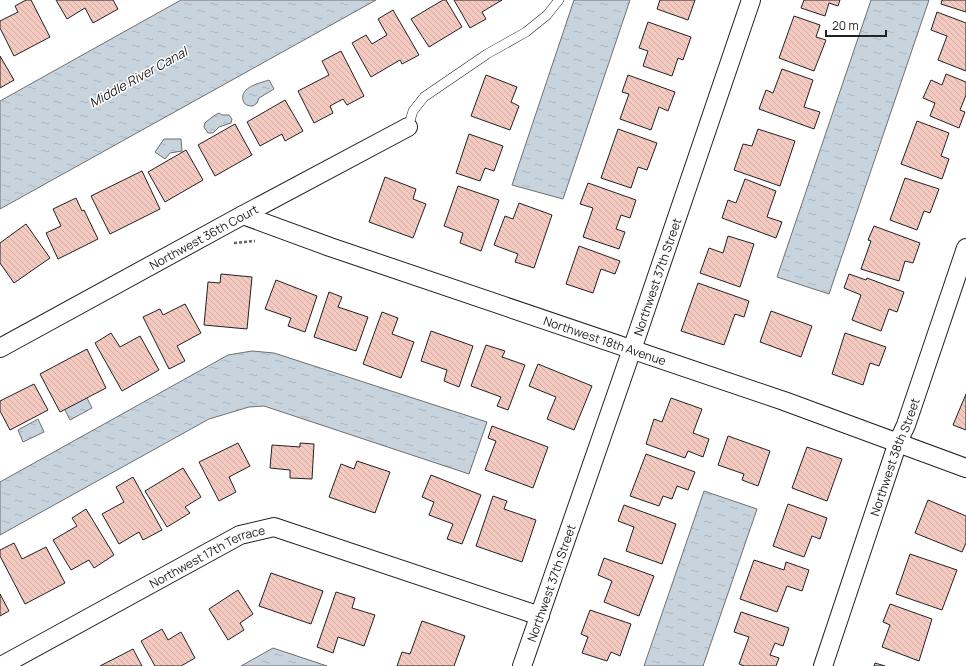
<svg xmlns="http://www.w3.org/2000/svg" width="966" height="666" font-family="Manrope,sans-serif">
	<defs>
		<pattern id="water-ripples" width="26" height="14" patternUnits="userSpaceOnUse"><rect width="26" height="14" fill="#c7d3dd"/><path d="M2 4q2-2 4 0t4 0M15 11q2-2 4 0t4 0" fill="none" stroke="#abb5bd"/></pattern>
		<pattern id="building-back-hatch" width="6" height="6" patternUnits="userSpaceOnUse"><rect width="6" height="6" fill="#f3c9c0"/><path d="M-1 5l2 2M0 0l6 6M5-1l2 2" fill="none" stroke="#d0aca5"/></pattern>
	</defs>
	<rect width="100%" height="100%" fill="#fff"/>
	<g fill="url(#water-ripples)" stroke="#6f6f6f">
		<path d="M 181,0 L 376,0 L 0,209 L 0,101 Z"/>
		<path d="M 574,0 L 630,0 L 563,199 L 512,185 Z"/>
		<path d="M 871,0 L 929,0 L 829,294 L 777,277 Z"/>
		<path d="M 269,80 L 274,89 L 259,98 L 257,103 L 253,106 C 248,106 244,105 243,100 C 240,87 260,83 269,80 Z"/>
		<path d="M 219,113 L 222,115 L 229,115 L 232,119 L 231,123 L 219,127 L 213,133 L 208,133 L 204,127 L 205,123 C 208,120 216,114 219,113 Z"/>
		<path d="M 164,139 L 181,139 L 182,151 L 170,153 L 165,159 L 155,152 Z"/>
		<path d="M 252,351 L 274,353 L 487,422 L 469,474 L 264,406 L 249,407 L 209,419 L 0,535 L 0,482 L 228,355 Z"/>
		<path d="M 86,396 L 92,408 L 70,420 L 64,408 Z"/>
		<path d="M 38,419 L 44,432 L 23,442 L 18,430 Z"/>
		<path d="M 704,491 L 757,509 L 703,666 L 644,666 Z"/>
		<path d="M 273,648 L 327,666 L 241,666 Z"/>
	</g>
	<g fill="url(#building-back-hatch)" stroke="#222">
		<path d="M 26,0 L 31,0 L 50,37 L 14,56 L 0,28 L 0,21 L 18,12 L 15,6 Z"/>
		<path d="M 56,0 L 113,0 L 118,9 L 93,23 L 85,8 L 67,19 Z"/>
		<path d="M 443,0 L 446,0 L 462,27 L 429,47 L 411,19 Z"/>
		<path d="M 454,0 L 502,0 L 482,12 L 486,19 L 470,28 Z"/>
		<path d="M 660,0 L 695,0 L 688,20 L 657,9 Z"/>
		<path d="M 804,0 L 840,0 L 838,6 L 829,3 L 825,16 L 801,8 Z"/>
		<path d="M 942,0 L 966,0 L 966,12 L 941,4 Z"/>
		<path d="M 393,10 L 419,55 L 402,64 L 400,60 L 371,77 L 352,43 L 366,35 L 372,44 L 387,35 L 378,19 Z"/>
		<path d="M 937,12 L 966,23 L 966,71 L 938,60 L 947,36 L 931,30 Z"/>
		<path d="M 794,16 L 820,25 L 816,37 L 826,40 L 814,71 L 779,58 Z"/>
		<path d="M 648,22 L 691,37 L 683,60 L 678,58 L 672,76 L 643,66 L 648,51 L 639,48 Z"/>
		<path d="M 341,51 L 364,96 L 347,105 L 343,99 L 330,106 L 333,113 L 314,123 L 298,91 L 329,75 L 322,61 Z"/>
		<path d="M 0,56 L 14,80 L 0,88 Z"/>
		<path d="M 782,69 L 813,80 L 804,107 L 820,112 L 814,129 L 759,109 L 766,90 L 773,93 Z"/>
		<path d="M 946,74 L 966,82 L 966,95 L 960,110 L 965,112 L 959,128 L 930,116 L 935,103 L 923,98 L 931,80 L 942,85 Z"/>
		<path d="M 486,75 L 517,87 L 511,102 L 519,106 L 510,130 L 471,116 Z"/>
		<path d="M 628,75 L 675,92 L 668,111 L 659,107 L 651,130 L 620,119 L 629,94 L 622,92 Z"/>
		<path d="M 285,100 L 303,131 L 285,141 L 282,134 L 260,146 L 247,122 Z"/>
		<path d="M 917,121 L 949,133 L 941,156 L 949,159 L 942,179 L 901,164 Z"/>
		<path d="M 235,124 L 252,155 L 215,176 L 198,145 Z"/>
		<path d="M 618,129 L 657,143 L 647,170 L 638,167 L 631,188 L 601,178 Z"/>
		<path d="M 758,129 L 795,141 L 780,186 L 734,170 L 743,144 L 752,146 Z"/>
		<path d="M 469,134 L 503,146 L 494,171 L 485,168 L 480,181 L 456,173 Z"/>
		<path d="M 186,150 L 203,180 L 165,202 L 148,172 Z"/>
		<path d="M 142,171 L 160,209 L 110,234 L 91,196 Z"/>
		<path d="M 385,177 L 416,189 L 413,199 L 426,204 L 413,238 L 369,222 Z"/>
		<path d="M 905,178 L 939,189 L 930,213 L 924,211 L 917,230 L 890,220 Z"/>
		<path d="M 745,179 L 776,191 L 767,217 L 782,222 L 776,238 L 722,218 L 728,200 L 736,203 Z"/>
		<path d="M 588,183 L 636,200 L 630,218 L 621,215 L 616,229 L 625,232 L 619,249 L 583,237 L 593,208 L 580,204 Z"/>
		<path d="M 458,186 L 499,200 L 481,251 L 460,243 L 463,233 L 444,226 Z"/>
		<path d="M 76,198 L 82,211 L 84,210 L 98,239 L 58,259 L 46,233 L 61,226 L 53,209 Z"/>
		<path d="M 519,203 L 552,215 L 534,268 L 515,262 L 518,254 L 494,245 L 505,216 L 513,219 Z"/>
		<path d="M 26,224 L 50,258 L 14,283 L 0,263 L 0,243 Z"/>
		<path d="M 874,226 L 920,243 L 913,263 L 905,261 L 899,281 L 861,269 L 871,241 L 868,240 Z"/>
		<path d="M 728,236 L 754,244 L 740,287 L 700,273 L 709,248 L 723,253 Z"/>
		<path d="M 579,246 L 620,261 L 615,274 L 601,269 L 593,293 L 566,284 Z"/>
		<path d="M 221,274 L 252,277 L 247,329 L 204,325 L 208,282 L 220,283 Z"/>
		<path d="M 849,274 L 866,280 L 867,278 L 904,292 L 897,312 L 889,309 L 881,331 L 852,320 L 861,295 L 844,288 Z"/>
		<path d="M 276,280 L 317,296 L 305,332 L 288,326 L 291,318 L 265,309 Z"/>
		<path d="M 698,283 L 749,301 L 744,317 L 735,314 L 724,345 L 681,331 Z"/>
		<path d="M 329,292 L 342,297 L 338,307 L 368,317 L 356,351 L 314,337 Z"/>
		<path d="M 185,304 L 201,333 L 177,346 L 185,361 L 169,369 L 143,317 L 160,309 L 163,315 Z"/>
		<path d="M 771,311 L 812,326 L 801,357 L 760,342 Z"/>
		<path d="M 382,312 L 398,318 L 392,334 L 414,342 L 401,378 L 363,364 Z"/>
		<path d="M 431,331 L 473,346 L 459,387 L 444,381 L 447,370 L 421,361 Z"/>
		<path d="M 111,333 L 120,347 L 140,336 L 159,370 L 122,391 L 95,343 Z"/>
		<path d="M 845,333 L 886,347 L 879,366 L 870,363 L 863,385 L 832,374 Z"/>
		<path d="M 486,345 L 505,351 L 502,357 L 525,365 L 508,410 L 497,406 L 501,397 L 471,386 Z"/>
		<path d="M 87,349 L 106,388 L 60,412 L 40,374 Z"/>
		<path d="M 538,364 L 592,386 L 574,430 L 547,419 L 556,397 L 529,386 Z"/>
		<path d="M 34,384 L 48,410 L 10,430 L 0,411 L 0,401 Z"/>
		<path d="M 966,394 L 966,430 L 953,425 Z"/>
		<path d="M 671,398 L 702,409 L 693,433 L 709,439 L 703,457 L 688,451 L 685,458 L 646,444 L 654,419 L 662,422 Z"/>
		<path d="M 492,426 L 548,447 L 533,488 L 485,470 L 496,441 L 488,438 Z"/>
		<path d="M 728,436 L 770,451 L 758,486 L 742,480 L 744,474 L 718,465 Z"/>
		<path d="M 238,443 L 250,466 L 229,477 L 236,492 L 219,501 L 199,462 Z"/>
		<path d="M 300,443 L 314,444 L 312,479 L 290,478 L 290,470 L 270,468 L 272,445 L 300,447 Z"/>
		<path d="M 807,447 L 842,459 L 827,501 L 792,488 Z"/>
		<path d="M 646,454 L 695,472 L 688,490 L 677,486 L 672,499 L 663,496 L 659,506 L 630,496 Z"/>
		<path d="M 357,461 L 390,472 L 375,513 L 329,497 L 341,464 L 354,469 Z"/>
		<path d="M 183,468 L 201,497 L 185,507 L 190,513 L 167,527 L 145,491 Z"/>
		<path d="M 431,475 L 481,495 L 462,544 L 447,539 L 453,524 L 429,515 L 434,502 L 422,497 Z"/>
		<path d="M 133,477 L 162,530 L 143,540 L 139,532 L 119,544 L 102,514 L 124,502 L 116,487 Z"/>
		<path d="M 493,496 L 507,501 L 504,509 L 536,520 L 522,562 L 476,546 Z"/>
		<path d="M 928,500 L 966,516 L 966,543 L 962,552 L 915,533 Z"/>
		<path d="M 788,504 L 827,518 L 820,539 L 812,536 L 804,557 L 773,546 Z"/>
		<path d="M 624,505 L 676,524 L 662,564 L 626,551 L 634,527 L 618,521 Z"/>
		<path d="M 86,509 L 114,555 L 94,568 L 89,560 L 71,570 L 53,540 L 77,526 L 72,518 Z"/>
		<path d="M 14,543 L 22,559 L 46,547 L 65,583 L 25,604 L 0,556 L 0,550 Z"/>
		<path d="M 910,554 L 957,570 L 942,610 L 896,594 Z"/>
		<path d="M 604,558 L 654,576 L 639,616 L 604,602 L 612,581 L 598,575 Z"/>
		<path d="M 754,560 L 784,570 L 786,562 L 809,570 L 802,591 L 787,586 L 777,612 L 740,599 Z"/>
		<path d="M 271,573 L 323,591 L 311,624 L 259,606 Z"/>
		<path d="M 238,590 L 253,614 L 240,623 L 244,630 L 228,640 L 209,609 Z"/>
		<path d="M 336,592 L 355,598 L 352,608 L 375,615 L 364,646 L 338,637 L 333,653 L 317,647 Z"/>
		<path d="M 0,594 L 9,611 L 0,616 Z"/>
		<path d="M 890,604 L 932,619 L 919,661 L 882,647 L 890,625 L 883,622 Z"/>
		<path d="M 590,610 L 631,624 L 620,656 L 611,652 L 607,661 L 582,653 L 588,637 L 581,634 Z"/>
		<path d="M 741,612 L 789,628 L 783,646 L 775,643 L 770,655 L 779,658 L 776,666 L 744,666 L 739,664 L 749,637 L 734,632 Z"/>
		<path d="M 422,621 L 465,636 L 454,666 L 397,666 L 402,652 L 410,654 Z"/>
		<path d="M 162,629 L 168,640 L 181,632 L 195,658 L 181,666 L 155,666 L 141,641 Z"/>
		<path d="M 133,649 L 142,666 L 100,666 Z"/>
		<path d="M 875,663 L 885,666 L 874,666 Z"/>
	</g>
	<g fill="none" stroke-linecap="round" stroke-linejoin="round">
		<defs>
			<path id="lane" d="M 408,127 L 413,111 L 424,97 L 487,54 L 526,32 L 547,15 L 559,0"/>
			<g id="street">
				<path id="s1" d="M 243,215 L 330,247 L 784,401 L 966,468"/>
				<path id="s2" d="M 0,348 L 243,215 L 408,127"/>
				<path id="s3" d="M 1,666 L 240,535 L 274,527 L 540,616"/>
				<path id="s4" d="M 522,666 L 638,332 L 751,0"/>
				<path id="s5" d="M 823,666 L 898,442 L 906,425 L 966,248"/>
			</g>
		</defs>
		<use href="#lane" stroke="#222" stroke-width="10"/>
		<use href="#street" stroke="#222" stroke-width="20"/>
		<path stroke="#646464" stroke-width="2.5" stroke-dasharray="3 2" stroke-linecap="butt" d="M 234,243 L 255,241"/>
		<use href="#lane" stroke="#fff" stroke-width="9"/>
		<use href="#street" stroke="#fff" stroke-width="18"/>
	</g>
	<g text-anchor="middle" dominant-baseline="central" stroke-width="3" stroke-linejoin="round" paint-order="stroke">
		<g font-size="12" fill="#222" stroke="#fff">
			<text stroke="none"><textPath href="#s2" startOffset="232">Northwest 36th Court</textPath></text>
			<text stroke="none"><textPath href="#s4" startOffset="412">Northwest 37th Street</textPath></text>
			<text stroke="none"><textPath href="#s1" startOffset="383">Northwest 18th Avenue</textPath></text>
			<text stroke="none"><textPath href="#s5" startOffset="221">Northwest 38th Street</textPath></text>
			<text stroke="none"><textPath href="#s3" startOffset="234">Northwest 17th Terrace</textPath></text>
			<text stroke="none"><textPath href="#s4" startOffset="88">Northwest 37th Street</textPath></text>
		</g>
		<g font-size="13" font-style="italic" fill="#222" stroke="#fff">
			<text transform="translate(138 77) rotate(-29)">Middle River Canal</text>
		</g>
	</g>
	<path d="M826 30v6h60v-6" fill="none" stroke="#222222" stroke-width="2"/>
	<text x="832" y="30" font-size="12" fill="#222222" stroke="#ffffff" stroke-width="3" paint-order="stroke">20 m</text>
</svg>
